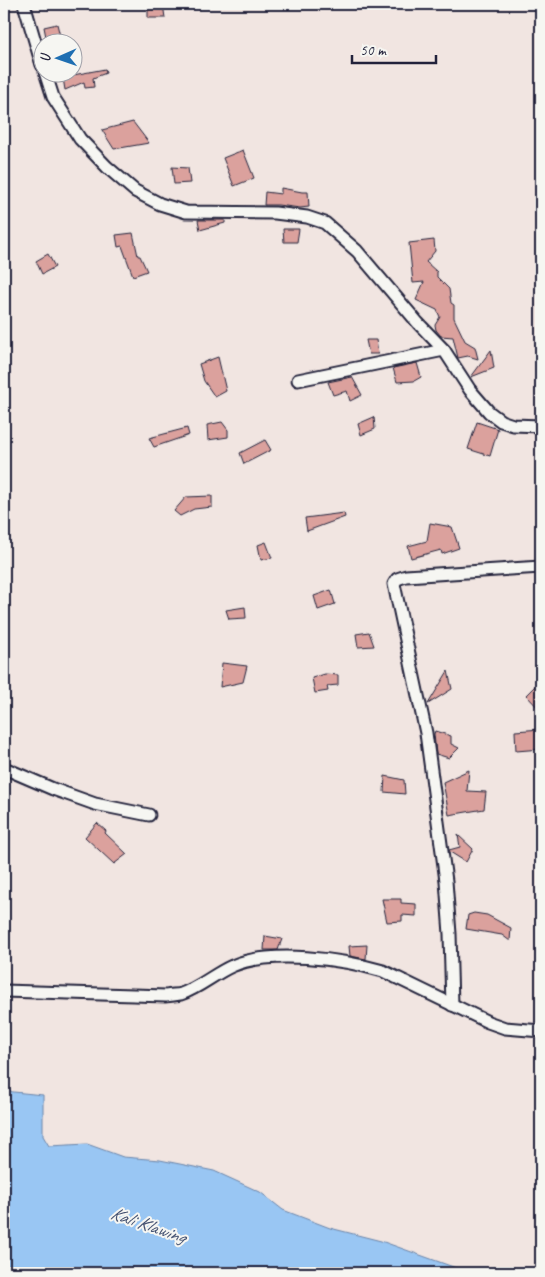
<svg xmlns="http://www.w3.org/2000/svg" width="545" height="1277" font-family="Caveat,sans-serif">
	<rect width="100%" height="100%" fill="#f1e5e1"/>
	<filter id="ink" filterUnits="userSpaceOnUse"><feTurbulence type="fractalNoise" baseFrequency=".02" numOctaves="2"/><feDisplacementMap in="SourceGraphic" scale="10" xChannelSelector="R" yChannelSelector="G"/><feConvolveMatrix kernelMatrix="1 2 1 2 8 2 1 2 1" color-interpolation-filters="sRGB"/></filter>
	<g filter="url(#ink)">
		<path fill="#99c6f3" stroke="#6984a9" d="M 4,1091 L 43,1095 L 43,1136 L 49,1146 L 87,1144 L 123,1157 L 160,1160 L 214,1171 L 260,1192 L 283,1210 L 330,1228 L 381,1241 L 470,1273 L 27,1273 L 4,1271 Z"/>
		<g fill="#dba19d" stroke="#22223b">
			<path d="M 148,4 L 163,4 L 165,18 L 148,18 Z"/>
			<path d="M 57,24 L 61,40 L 47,42 L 44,27 Z"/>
			<path d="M 105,69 L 106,73 L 93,78 L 94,87 L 85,88 L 84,82 L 65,90 L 62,72 L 72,72 L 73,75 Z"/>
			<path d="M 133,122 L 149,143 L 114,149 L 102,130 Z"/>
			<path d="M 243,150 L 254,178 L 234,186 L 223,158 Z"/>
			<path d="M 172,167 L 188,168 L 190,183 L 174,184 Z"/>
			<path d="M 281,188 L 302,192 L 308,192 L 309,207 L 300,208 L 278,205 L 264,205 L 265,192 L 281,194 Z"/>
			<path d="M 198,220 L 225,220 L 225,223 L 200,230 Z"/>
			<path d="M 283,229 L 299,229 L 297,242 L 284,242 Z"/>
			<path d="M 133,233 L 138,256 L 140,256 L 147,271 L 133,276 L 122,246 L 118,247 L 116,235 Z"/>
			<path d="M 434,240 L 435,251 L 426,262 L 437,272 L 437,277 L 449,289 L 451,303 L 454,305 L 454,318 L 465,341 L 475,347 L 478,359 L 468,356 L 458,358 L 453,337 L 441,336 L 436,330 L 435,325 L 440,317 L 437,310 L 416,300 L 424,282 L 413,283 L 409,243 Z"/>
			<path d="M 48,254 L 55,267 L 42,274 L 36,261 Z"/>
			<path d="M 366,340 L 376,340 L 378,354 L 369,354 Z"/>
			<path d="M 491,350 L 494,368 L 471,377 Z"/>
			<path d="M 218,357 L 226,391 L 215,397 L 204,381 L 199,364 Z"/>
			<path d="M 417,363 L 421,377 L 414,381 L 397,382 L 393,368 Z"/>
			<path d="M 352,377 L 362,395 L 350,401 L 347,391 L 333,395 L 328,382 Z"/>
			<path d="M 374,417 L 375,429 L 361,435 L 358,424 Z"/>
			<path d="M 222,422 L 228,430 L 228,437 L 208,440 L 207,425 Z"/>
			<path d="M 477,422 L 498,429 L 490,456 L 468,449 Z"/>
			<path d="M 187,428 L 189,435 L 154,447 L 149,438 Z"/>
			<path d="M 265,440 L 271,450 L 244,464 L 240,453 Z"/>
			<path d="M 212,496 L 212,507 L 194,509 L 180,516 L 174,511 L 186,497 Z"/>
			<path d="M 344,513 L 345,517 L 307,531 L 305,518 Z"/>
			<path d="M 430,523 L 452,527 L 459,548 L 442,554 L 441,550 L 411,558 L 408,546 L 427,541 Z"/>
			<path d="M 266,542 L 272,558 L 261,560 L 258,545 Z"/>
			<path d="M 331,590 L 335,604 L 318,610 L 314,596 Z"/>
			<path d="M 245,607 L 246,618 L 229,619 L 226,610 Z"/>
			<path d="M 369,632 L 374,646 L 358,647 L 356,634 Z"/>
			<path d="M 222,663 L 247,666 L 243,682 L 220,687 Z"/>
			<path d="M 448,671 L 452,689 L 428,704 Z"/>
			<path d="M 325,674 L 338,675 L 338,685 L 327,686 L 328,691 L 315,693 L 312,678 Z"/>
			<path d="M 535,686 L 541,686 L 541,711 L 526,695 Z"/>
			<path d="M 541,729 L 541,749 L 516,751 L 515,731 Z"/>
			<path d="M 435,731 L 451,736 L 451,744 L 459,748 L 449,758 L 436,754 L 434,734 Z"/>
			<path d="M 469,770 L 467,791 L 486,792 L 484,809 L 449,815 L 443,782 Z"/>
			<path d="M 385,776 L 404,780 L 405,794 L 384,792 Z"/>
			<path d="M 97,823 L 106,831 L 105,833 L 127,854 L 114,864 L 85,837 Z"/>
			<path d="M 458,835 L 473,849 L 466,862 L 450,852 L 449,850 L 460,847 Z"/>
			<path d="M 382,899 L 401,899 L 401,903 L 416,904 L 416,916 L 402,915 L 402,921 L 387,922 Z"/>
			<path d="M 474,913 L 487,915 L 511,928 L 510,941 L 502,935 L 466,929 L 468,915 Z"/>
			<path d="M 265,936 L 282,939 L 278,950 L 264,950 Z"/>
			<path d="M 367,945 L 366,959 L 350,956 L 349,946 Z"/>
		</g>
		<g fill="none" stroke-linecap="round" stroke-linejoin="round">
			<defs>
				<g id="minor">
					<path d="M 24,4 L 42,65"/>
					<path d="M 45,72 L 53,97 L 80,139 L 107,167 L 135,191 L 160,204 L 186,212 L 275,213 L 307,217 L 325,223 L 357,251 L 418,323 L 444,350 L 470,390 L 489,412 L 501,421 L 513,425 L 541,426"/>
					<path d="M 298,380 L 444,350"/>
					<path d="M 4,768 L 53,789 L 95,804 L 149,815"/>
					<path d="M 4,991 L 166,996 C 171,995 177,995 181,994 C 199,988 214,974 232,966 C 271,949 342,959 383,971 L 488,1022 L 505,1028 L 541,1031"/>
					<path d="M 452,1005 L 450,934 L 446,881 L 426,733 L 394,584 L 397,579 L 406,576 L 541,567"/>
				</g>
			</defs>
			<use href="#minor" stroke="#22223b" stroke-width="15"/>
			<use href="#minor" stroke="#f6f6f2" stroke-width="11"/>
		</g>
	</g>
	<g text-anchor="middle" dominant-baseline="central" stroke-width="4" stroke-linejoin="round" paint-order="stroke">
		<g font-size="19" font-style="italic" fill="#465372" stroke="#f6f6f2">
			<text transform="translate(148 1225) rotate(19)">Kali Klawing</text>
		</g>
	</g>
	<rect width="545" height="1277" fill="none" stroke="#f6f6f2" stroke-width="20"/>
	<rect x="10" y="10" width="525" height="1257" fill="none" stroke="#22223b" stroke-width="2" filter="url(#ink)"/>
	<g transform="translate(58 58) rotate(268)"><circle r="24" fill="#f6f6f2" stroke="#a1a1a9"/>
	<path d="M0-4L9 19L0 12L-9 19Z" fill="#1f6fb2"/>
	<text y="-8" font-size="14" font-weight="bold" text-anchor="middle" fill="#22223b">U</text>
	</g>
	<path d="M352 55v8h84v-8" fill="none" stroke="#22223b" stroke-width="2.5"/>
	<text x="360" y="55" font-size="15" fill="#22223b" stroke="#f6f6f2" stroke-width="4" paint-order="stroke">50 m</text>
</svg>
